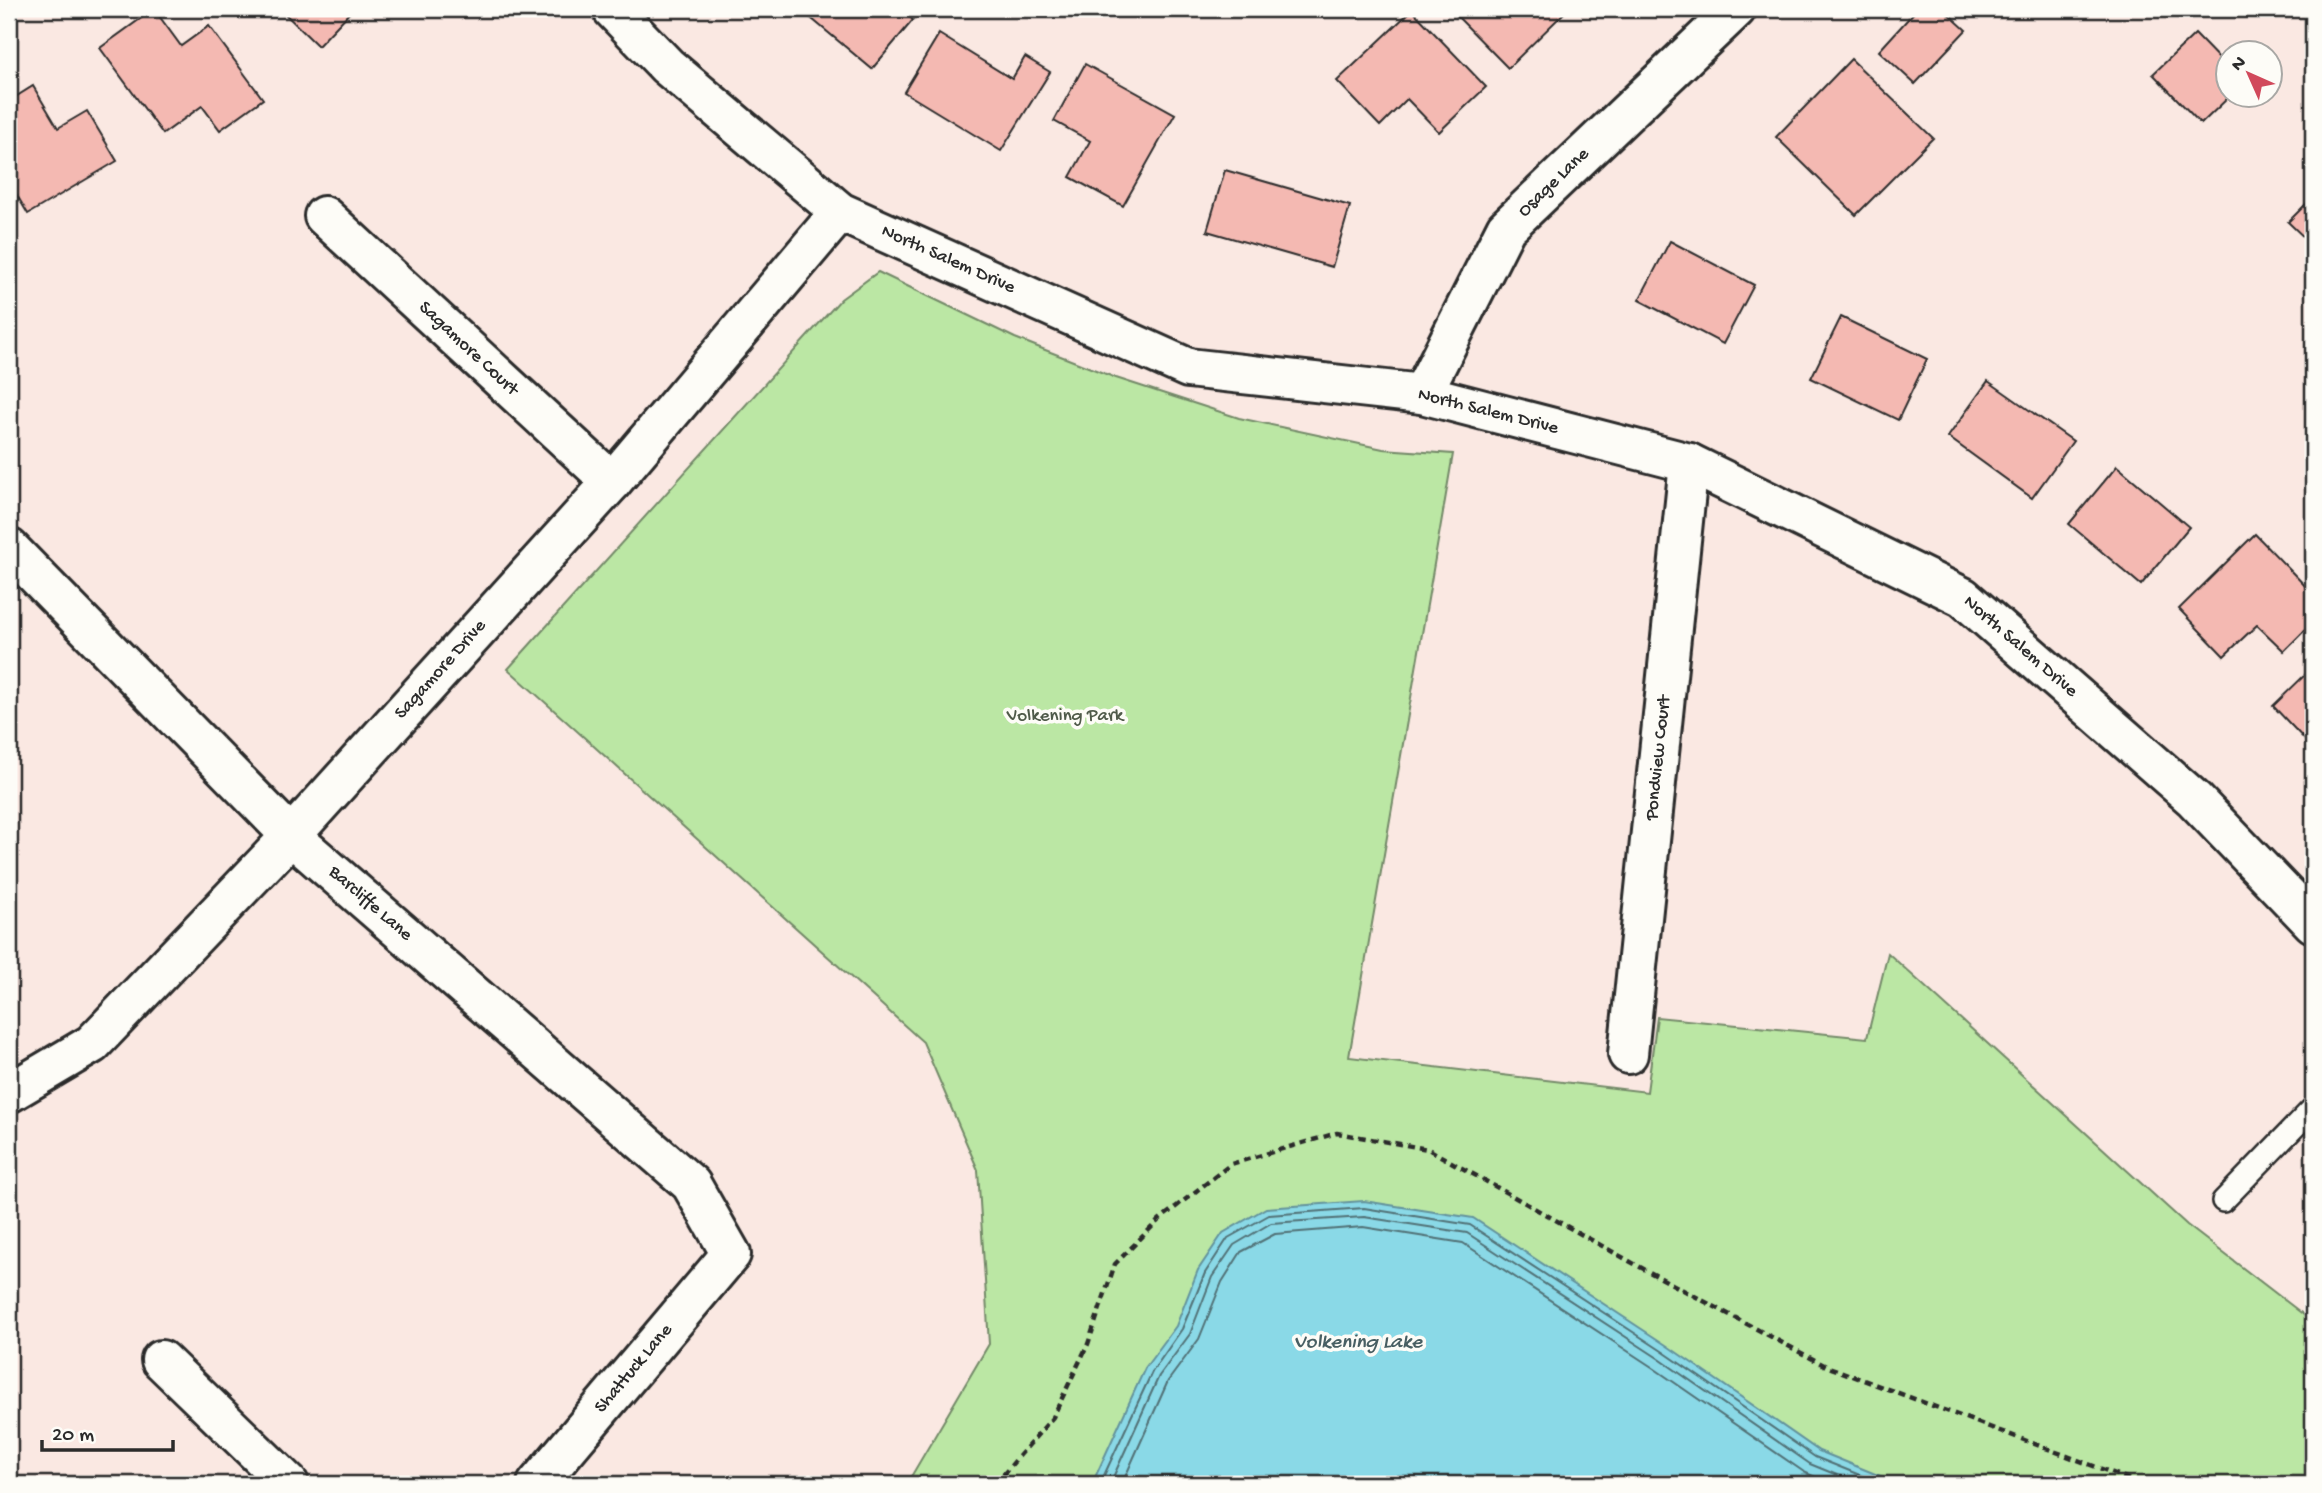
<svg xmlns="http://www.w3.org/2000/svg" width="2322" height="1493" font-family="'Gochi Hand',sans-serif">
	<rect width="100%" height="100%" fill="#fae8e2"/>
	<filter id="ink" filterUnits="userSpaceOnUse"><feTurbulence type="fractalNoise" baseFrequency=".0143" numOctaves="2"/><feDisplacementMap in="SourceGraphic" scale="14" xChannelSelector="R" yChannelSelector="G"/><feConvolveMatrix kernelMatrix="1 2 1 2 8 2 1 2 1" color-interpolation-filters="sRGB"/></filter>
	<g filter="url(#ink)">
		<path fill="#bbe7a4" stroke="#738968" stroke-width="2" d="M 878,272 L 1015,338 L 1116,378 L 1239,418 L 1383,449 L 1453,454 L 1349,1057 L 1647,1092 L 1657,1017 L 1867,1038 L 1888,953 L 2187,1225 L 2313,1322 L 2313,1484 L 903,1484 L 912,1475 L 989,1344 L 978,1170 L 923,1042 L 508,669 L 841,299 Z"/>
		<path fill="#8ad9e7" stroke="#64939c" stroke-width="2" d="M 1364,1201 L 1473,1218 L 1666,1345 L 1819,1451 L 1900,1484 L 1092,1484 L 1145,1368 L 1176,1326 L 1198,1270 L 1223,1233 L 1266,1208 Z"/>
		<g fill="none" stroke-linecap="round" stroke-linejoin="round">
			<g stroke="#517176" stroke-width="2">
				<path d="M 1100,1484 L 1152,1372 L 1182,1329 L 1205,1273 L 1228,1238 L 1269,1215 L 1364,1208 L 1470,1225 L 1662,1351 L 1815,1457 L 1882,1484"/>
				<path d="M 1110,1484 L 1159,1376 L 1190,1334 L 1212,1277 L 1234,1245 L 1271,1223 L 1364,1217 L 1467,1233 L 1658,1358 L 1810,1464 L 1859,1484"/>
				<path d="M 1122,1484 L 1168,1381 L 1199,1339 L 1222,1282 L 1241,1252 L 1275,1234 L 1363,1227 L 1463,1243 L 1652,1367 L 1804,1472 L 1831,1484"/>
			</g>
		</g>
		<g fill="#f4b9b2" stroke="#2b2b2b" stroke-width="2">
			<path d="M 154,9 L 181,46 L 209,26 L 263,99 L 220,130 L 202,106 L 163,134 L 100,48 Z"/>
			<path d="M 280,9 L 353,9 L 318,46 Z"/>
			<path d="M 800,9 L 901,9 L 913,20 L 872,69 Z"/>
			<path d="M 1450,9 L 1568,9 L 1508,68 Z"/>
			<path d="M 1917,9 L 1943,9 L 1966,30 L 1915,84 L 1879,51 Z"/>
			<path d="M 1412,10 L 1486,87 L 1439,132 L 1407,99 L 1380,126 L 1337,81 Z"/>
			<path d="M 939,34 L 1012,79 L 1025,57 L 1050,72 L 1001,151 L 904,92 Z"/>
			<path d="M 2195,34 L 2228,68 L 2228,94 L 2232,94 L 2201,124 L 2153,74 Z"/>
			<path d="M 1851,59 L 1933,138 L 1856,215 L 1776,137 Z"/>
			<path d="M 1085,64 L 1175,114 L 1123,206 L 1070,177 L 1090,141 L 1054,121 Z"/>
			<path d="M 33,86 L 58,128 L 87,111 L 117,161 L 28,214 L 9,182 L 9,101 Z"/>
			<path d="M 1225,170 L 1350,206 L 1332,267 L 1207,231 Z"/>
			<path d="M 2313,197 L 2313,246 L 2288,222 Z"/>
			<path d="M 1670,241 L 1754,285 L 1723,344 L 1639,300 Z"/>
			<path d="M 1841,317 L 1927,359 L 1898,420 L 1811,378 Z"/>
			<path d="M 1988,381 L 2073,441 L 2032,498 L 1948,437 Z"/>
			<path d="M 2117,466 L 2189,527 L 2141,585 L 2069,524 Z"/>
			<path d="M 2255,534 L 2313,594 L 2313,622 L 2284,651 L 2257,625 L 2224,656 L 2179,609 Z"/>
			<path d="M 2313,667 L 2313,738 L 2308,743 L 2273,706 Z"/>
		</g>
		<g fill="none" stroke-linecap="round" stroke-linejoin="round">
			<defs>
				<path id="service" d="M 2223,1201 L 2313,1108"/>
				<g id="minor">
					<path d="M 324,216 L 612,482"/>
					<path d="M 1422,394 L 1506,228 L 1736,9"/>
					<path d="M 9,548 L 291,836 L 691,1184 L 731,1254 L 537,1484"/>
					<path d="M 1628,1054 L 1689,463"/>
					<path d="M 9,1093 L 92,1044 L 291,836 L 612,482 L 840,212"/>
					<path d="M 161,1360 L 289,1484"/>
				</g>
				<path id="tertiary" d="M 612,9 L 667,66 L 840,212 L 1188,368 L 1422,394 L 1689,463 L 1963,597 L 2194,799 L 2313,923"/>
			</defs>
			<use href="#service" stroke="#2b2b2b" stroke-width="26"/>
			<use href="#minor" stroke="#2b2b2b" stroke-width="44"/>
			<use href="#tertiary" stroke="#2b2b2b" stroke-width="44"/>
			<path stroke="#2b2b2b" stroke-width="4.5" stroke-dasharray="7 5" stroke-linecap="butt" d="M 995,1484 L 1053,1417 L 1088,1344 L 1115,1264 L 1159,1220 L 1231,1164 L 1337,1133 L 1428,1149 L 1640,1267 L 1826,1366 L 2142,1484"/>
			<use href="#service" stroke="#fdfcf7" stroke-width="21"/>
			<use href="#minor" stroke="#fdfcf7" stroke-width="38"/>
			<use href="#tertiary" stroke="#fdfcf7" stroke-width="38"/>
		</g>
	</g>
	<g text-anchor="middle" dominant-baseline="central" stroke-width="7" stroke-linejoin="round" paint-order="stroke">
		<g font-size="19" fill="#2b2b2b" stroke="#fdfcf7">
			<text transform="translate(1554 183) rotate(-44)">Osage Lane</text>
			<text transform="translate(948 260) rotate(24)">North Salem Drive</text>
			<text transform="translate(468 349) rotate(43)">Sagamore Court</text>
			<text transform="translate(1488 412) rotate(14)">North Salem Drive</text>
			<text transform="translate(2020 647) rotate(41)">North Salem Drive</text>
			<text transform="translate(441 670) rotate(-48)">Sagamore Drive</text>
			<text transform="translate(1659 758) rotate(-84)">Pondview Court</text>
			<text transform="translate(370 904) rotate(41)">Barcliffe Lane</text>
			<text transform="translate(634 1369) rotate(-50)">Shattuck Lane</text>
		</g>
		<g font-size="19" fill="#4f5a49" stroke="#fdfcf7">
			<text x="1065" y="716">Volkening Park</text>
		</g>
		<g font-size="21" font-style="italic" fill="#485f63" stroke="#fdfcf7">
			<text x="1358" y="1343">Volkening Lake</text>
		</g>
	</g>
	<rect width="2322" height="1493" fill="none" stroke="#fdfcf7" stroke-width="35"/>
	<rect x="18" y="18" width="2287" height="1458" fill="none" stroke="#2b2b2b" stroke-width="2.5" filter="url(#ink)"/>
	<g transform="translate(2249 74) rotate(315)"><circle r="33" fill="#fdfcf7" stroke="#a9a8a5" stroke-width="2"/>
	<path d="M0-5L12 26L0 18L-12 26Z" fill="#d1495b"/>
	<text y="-10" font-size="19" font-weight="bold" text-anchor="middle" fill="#2b2b2b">N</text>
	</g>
	<path d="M42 1440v10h131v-10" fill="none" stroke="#2b2b2b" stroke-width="3.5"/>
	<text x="52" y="1440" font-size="21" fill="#2b2b2b" stroke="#fdfcf7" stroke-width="5" paint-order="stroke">20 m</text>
</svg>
